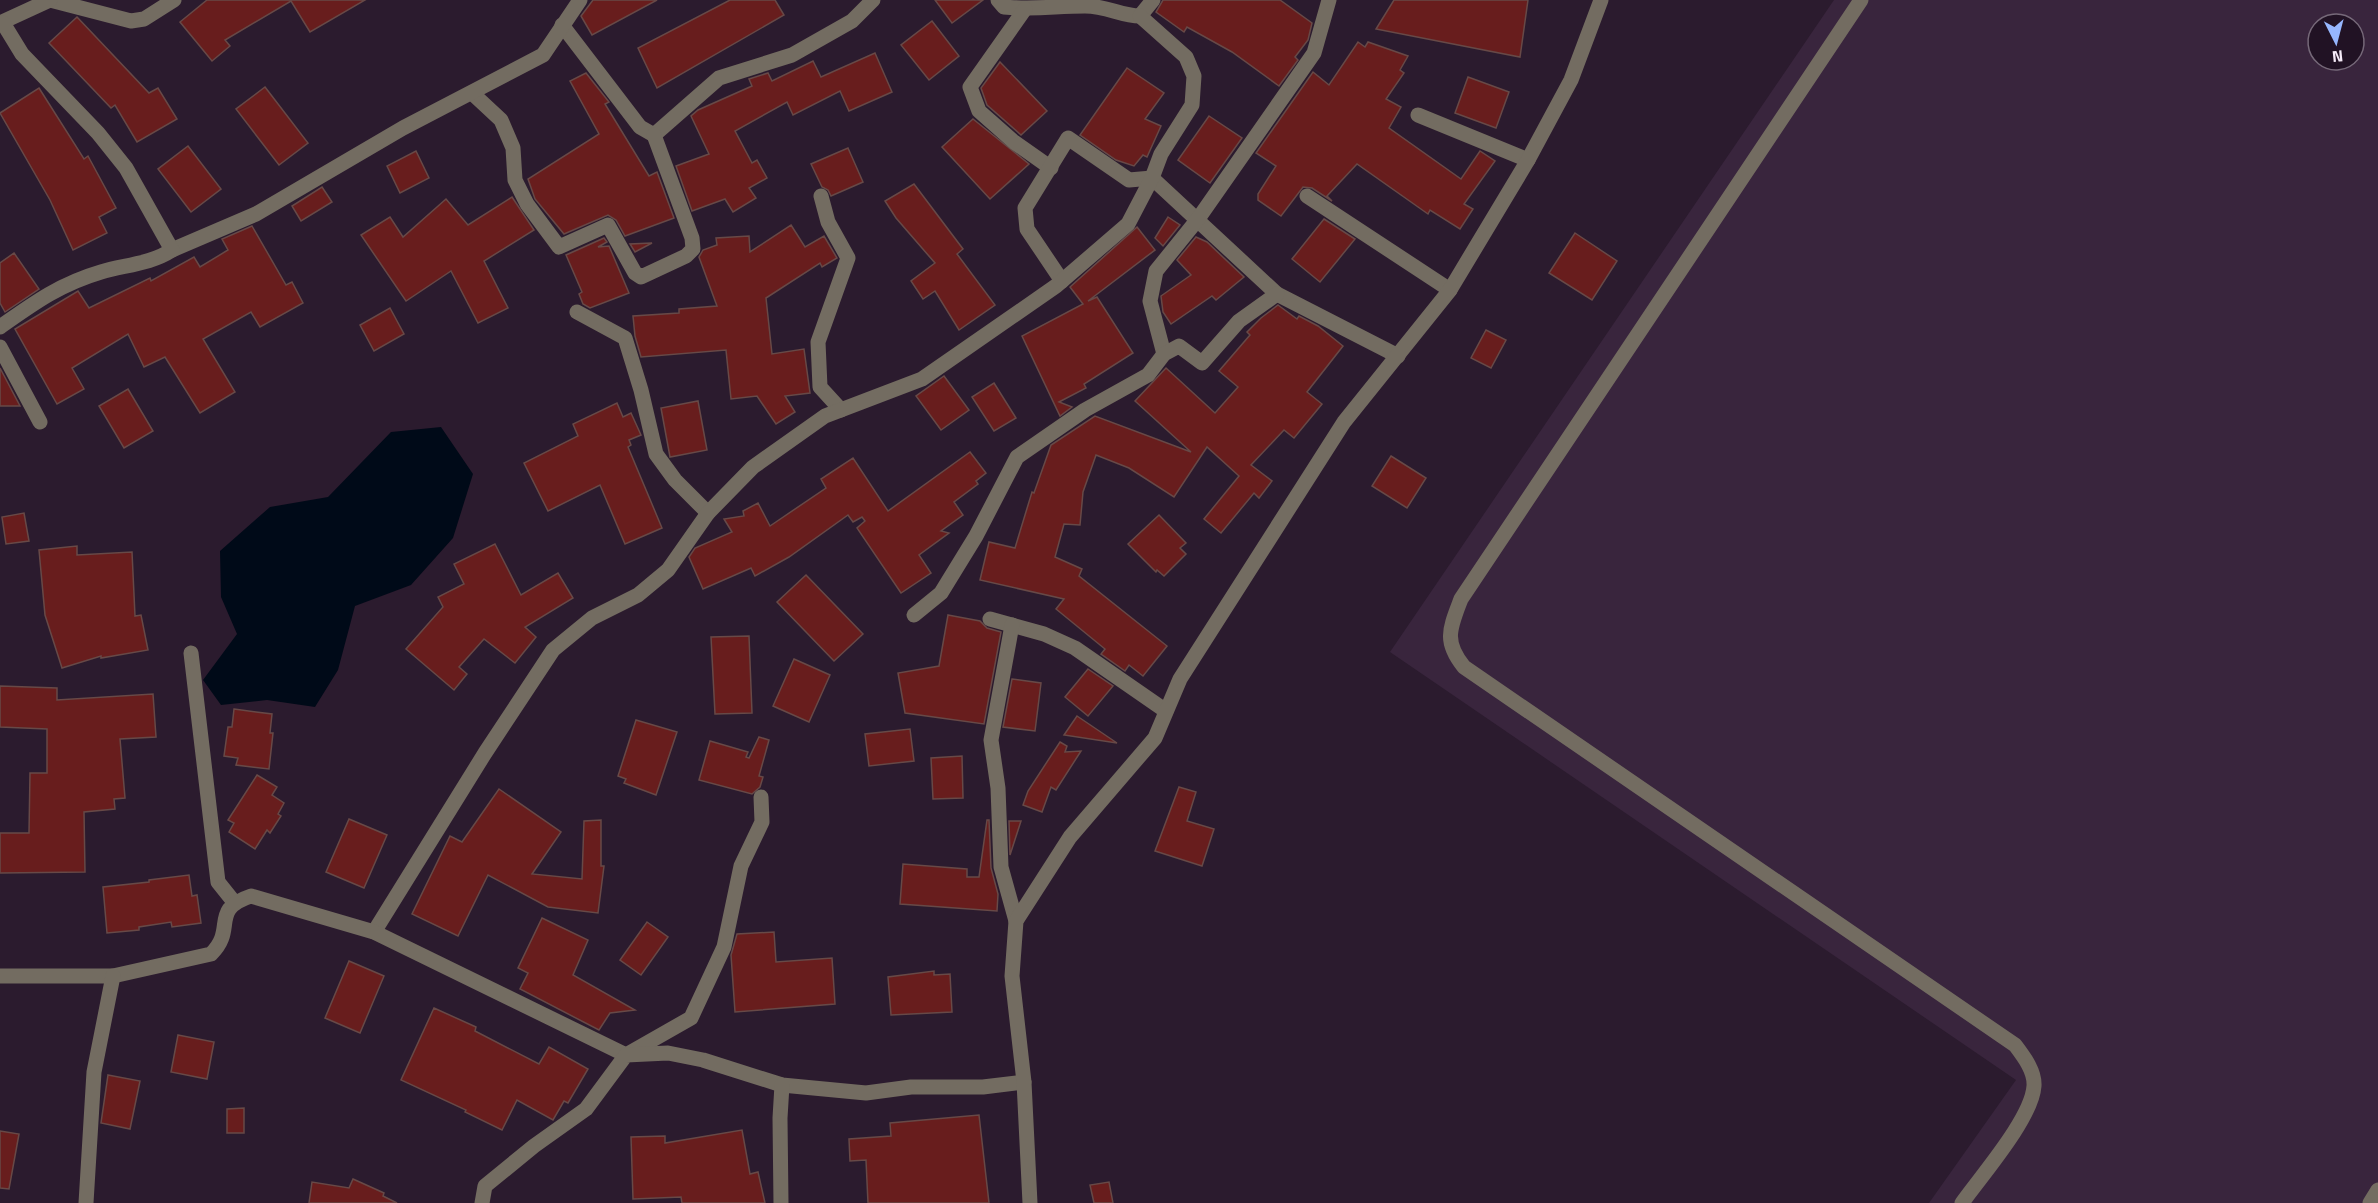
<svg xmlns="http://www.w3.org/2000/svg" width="2378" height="1203" font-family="'Titillium Web',sans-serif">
	<rect width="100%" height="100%" fill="#2b1b2e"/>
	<path fill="#39253d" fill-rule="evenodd" d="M 1834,0 L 2378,0 L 2378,1203 L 1929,1203 L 2016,1080 L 1390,652 ZM 2318,24 L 2354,24 L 2354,60 L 2318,60 Z"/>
	<path fill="#000a18" d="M 441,427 L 473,474 L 453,538 L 411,585 L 355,606 L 338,670 L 315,707 L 267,700 L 221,705 L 203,680 L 237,634 L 221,597 L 220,551 L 270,507 L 328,497 L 391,432 Z"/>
	<g fill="#681d1d" stroke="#674947" stroke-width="1.5">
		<path d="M 207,0 L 365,0 L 310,32 L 291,1 L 225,40 L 230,46 L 212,61 L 180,22 Z"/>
		<path d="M 593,0 L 657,0 L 592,35 L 581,16 Z"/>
		<path d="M 730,0 L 775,0 L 784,15 L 657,88 L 638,48 Z"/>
		<path d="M 935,0 L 983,0 L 952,23 Z"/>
		<path d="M 1163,0 L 1280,0 L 1312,23 L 1308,40 L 1295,57 L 1298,60 L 1279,86 L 1232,52 L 1187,27 L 1184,32 L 1156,12 Z"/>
		<path d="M 1394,0 L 1528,0 L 1520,57 L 1376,29 Z"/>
		<path d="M 77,17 L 149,93 L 158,88 L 177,119 L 137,142 L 115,105 L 111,108 L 49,43 Z"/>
		<path d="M 932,21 L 959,56 L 929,80 L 901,45 Z"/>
		<path d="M 1358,42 L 1365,47 L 1368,42 L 1408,56 L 1400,70 L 1404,73 L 1386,99 L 1401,107 L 1389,128 L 1461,179 L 1480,151 L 1495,161 L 1464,204 L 1473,209 L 1460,229 L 1430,210 L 1428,214 L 1357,164 L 1327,196 L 1332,201 L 1312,188 L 1303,187 L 1281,216 L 1258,200 L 1258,194 L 1276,166 L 1256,153 L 1313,72 L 1329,85 Z"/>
		<path d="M 875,53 L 892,92 L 849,111 L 840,91 L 793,115 L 787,102 L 735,131 L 752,163 L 757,160 L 767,178 L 749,188 L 756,198 L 733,212 L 725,199 L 692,211 L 676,166 L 709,154 L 691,116 L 698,110 L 752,86 L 749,79 L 768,73 L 772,81 L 813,61 L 821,77 Z"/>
		<path d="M 1000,62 L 1047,111 L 1021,135 L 987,105 L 981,88 Z"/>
		<path d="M 1127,68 L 1164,93 L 1145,119 L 1161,126 L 1147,157 L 1143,155 L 1134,166 L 1116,160 L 1080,135 Z"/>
		<path d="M 586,73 L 609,102 L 605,104 L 649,176 L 657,172 L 674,218 L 625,236 L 616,220 L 608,215 L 564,234 L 535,199 L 528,179 L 599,134 L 570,81 Z"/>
		<path d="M 1468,77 L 1509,92 L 1496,128 L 1455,113 Z"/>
		<path d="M 265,87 L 308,143 L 279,165 L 236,109 Z"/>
		<path d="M 39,88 L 84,159 L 88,156 L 116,208 L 99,217 L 107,233 L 73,250 L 50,200 L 0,113 Z"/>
		<path d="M 1209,116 L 1242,138 L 1210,183 L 1178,160 Z"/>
		<path d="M 973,119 L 1029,164 L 990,199 L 942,147 Z"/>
		<path d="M 188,146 L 221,189 L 191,212 L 158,169 Z"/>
		<path d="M 848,148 L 863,182 L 831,196 L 828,190 L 822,187 L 811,164 Z"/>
		<path d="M 416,151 L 429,178 L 400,193 L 387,166 Z"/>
		<path d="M 914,184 L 963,249 L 957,254 L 995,305 L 959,330 L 935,291 L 923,299 L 911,281 L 935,263 L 896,218 L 885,201 Z"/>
		<path d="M 322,187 L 332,202 L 301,221 L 292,206 Z"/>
		<path d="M 512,197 L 534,230 L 484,261 L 508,308 L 478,323 L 451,271 L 406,301 L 361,235 L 390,217 L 403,237 L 446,199 L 468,225 Z"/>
		<path d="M 1168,217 L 1180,225 L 1163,246 L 1155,238 Z"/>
		<path d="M 1324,219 L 1355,239 L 1320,282 L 1292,259 Z"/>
		<path d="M 791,225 L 805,247 L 824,236 L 837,258 L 822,267 L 820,263 L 766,298 L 772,354 L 804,349 L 810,393 L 785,396 L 795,412 L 776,424 L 757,396 L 731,399 L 726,350 L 641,357 L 635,336 L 633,316 L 679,313 L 679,309 L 717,306 L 699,257 L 703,250 L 717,245 L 716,238 L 749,236 L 750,252 Z"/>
		<path d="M 252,226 L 286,285 L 292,282 L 303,303 L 260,327 L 251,312 L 203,339 L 235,392 L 200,413 L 165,357 L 144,367 L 128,334 L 72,368 L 84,389 L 57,404 L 15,329 L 78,291 L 89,308 L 150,278 L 151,281 L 194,257 L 200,267 L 228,250 L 222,239 Z"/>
		<path d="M 1137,227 L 1155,250 L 1088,301 L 1097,297 L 1133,353 L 1084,384 L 1086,388 L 1059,402 L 1072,407 L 1060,416 L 1022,336 L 1083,304 L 1070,287 Z"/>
		<path d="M 1575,233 L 1617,261 L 1592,300 L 1549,273 Z"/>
		<path d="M 1196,237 L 1207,242 L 1244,277 L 1216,300 L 1212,296 L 1171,324 L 1163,312 L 1161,296 L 1191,275 L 1177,260 Z"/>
		<path d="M 604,238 L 607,242 L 598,247 L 609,246 L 629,293 L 590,308 L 583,304 L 579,294 L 582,292 L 566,255 Z"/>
		<path d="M 652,243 L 635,252 L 630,244 Z"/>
		<path d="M 14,253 L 39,289 L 5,312 L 0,303 L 0,263 Z"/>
		<path d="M 1278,305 L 1297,319 L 1299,316 L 1318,326 L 1343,346 L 1307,392 L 1322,404 L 1294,438 L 1284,430 L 1251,465 L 1272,481 L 1259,498 L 1254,493 L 1221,533 L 1204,519 L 1239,476 L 1207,447 L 1174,497 L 1129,468 L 1096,455 L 1083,492 L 1080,525 L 1064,524 L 1055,557 L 1082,569 L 1079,576 L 1167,646 L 1143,676 L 1129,665 L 1125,671 L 1101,654 L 1105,649 L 1056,609 L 1064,599 L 980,580 L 989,542 L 1015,548 L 1032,492 L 1034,493 L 1051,445 L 1095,416 L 1191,452 L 1135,401 L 1166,368 L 1215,413 L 1238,387 L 1219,371 L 1250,335 L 1247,332 L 1261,318 Z"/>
		<path d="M 390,308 L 404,334 L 374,351 L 360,325 Z"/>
		<path d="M 1486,330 L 1506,340 L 1491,368 L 1471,358 Z"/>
		<path d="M 0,368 L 20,406 L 0,406 Z"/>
		<path d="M 944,376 L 969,410 L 941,430 L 916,396 Z"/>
		<path d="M 994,383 L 1016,418 L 994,431 L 972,397 Z"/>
		<path d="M 128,389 L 153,431 L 124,448 L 99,406 Z"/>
		<path d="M 698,401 L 707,450 L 670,457 L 661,408 Z"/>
		<path d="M 617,403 L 623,417 L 631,413 L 641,435 L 629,440 L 631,445 L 628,447 L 662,528 L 625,544 L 600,485 L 548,511 L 524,463 L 578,436 L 573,424 Z"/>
		<path d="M 970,452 L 986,473 L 976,481 L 978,484 L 954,502 L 963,515 L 941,531 L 949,533 L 919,555 L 931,573 L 901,593 L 857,528 L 865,521 L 862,517 L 853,522 L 848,515 L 789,557 L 755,576 L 751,568 L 703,589 L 689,557 L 695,548 L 732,532 L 724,519 L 744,516 L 743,511 L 758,503 L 770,526 L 826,488 L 821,479 L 853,458 L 888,511 Z"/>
		<path d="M 1391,456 L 1426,478 L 1407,508 L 1372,486 Z"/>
		<path d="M 24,513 L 29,541 L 6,544 L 2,517 Z"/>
		<path d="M 1159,515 L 1186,543 L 1180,548 L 1186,554 L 1164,576 L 1157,570 L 1156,572 L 1128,544 Z"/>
		<path d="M 495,544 L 521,595 L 558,573 L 573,598 L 525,627 L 536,637 L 515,663 L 484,639 L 459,667 L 467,674 L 454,690 L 406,649 L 443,607 L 438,597 L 464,584 L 454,564 Z"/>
		<path d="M 77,546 L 77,555 L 132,552 L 135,616 L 141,615 L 148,650 L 101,658 L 101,656 L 62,668 L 45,615 L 39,550 Z"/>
		<path d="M 806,575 L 863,634 L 834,661 L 777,602 Z"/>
		<path d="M 948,615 L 980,621 L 987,628 L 1001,632 L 984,724 L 905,713 L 898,673 L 939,666 Z"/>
		<path d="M 749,636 L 752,713 L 715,714 L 711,637 Z"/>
		<path d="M 794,659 L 830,675 L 809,722 L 773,706 Z"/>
		<path d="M 1088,669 L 1113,686 L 1088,716 L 1065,697 Z"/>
		<path d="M 1012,679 L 1041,683 L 1035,731 L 1003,727 Z"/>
		<path d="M 0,686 L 57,688 L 57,700 L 153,694 L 156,737 L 120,739 L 125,798 L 114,799 L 115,809 L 84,812 L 85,872 L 0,873 L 0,833 L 29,833 L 30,773 L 47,773 L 47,729 L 0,727 Z"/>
		<path d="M 234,709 L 272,714 L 270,733 L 273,733 L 269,769 L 236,765 L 238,758 L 224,756 L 228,727 L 232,727 Z"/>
		<path d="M 1077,716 L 1117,743 L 1064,735 Z"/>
		<path d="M 636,720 L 677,732 L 656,795 L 624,783 L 626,779 L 618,776 Z"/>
		<path d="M 910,729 L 914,761 L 869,766 L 865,734 Z"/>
		<path d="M 759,737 L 769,740 L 759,776 L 763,777 L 760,787 L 752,794 L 699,780 L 710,741 L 748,752 L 746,757 L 749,758 Z"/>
		<path d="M 1060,742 L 1067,746 L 1065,752 L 1081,751 L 1056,790 L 1051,787 L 1042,812 L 1023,805 L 1028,791 Z"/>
		<path d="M 962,756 L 963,798 L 933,799 L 931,758 Z"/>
		<path d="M 257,775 L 277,787 L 272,795 L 284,803 L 278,814 L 281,816 L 270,833 L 267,830 L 255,849 L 229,832 L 234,823 L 228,820 Z"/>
		<path d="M 1179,787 L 1196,792 L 1187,821 L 1214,829 L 1202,866 L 1155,851 Z"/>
		<path d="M 499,789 L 561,832 L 532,874 L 582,879 L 584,821 L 601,820 L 601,866 L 604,866 L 598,913 L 548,907 L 488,875 L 458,936 L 412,914 L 450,836 L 462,842 Z"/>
		<path d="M 349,819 L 387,835 L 364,888 L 326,872 Z"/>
		<path d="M 987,820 L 989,820 L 991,868 L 998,894 L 997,911 L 900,904 L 903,864 L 967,869 L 967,877 L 979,877 Z"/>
		<path d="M 1009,821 L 1021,821 L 1010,855 Z"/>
		<path d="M 189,875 L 192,896 L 197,895 L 201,923 L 172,927 L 171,922 L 139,927 L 139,930 L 107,933 L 103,887 L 149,882 L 149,880 Z"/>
		<path d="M 542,918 L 588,940 L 573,975 L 635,1010 L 610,1013 L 599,1030 L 520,989 L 528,973 L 518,968 Z"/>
		<path d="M 647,922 L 668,937 L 641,975 L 620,960 Z"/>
		<path d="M 774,932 L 776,962 L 832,958 L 835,1004 L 735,1012 L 731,955 L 737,934 Z"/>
		<path d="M 349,961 L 384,976 L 360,1033 L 325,1018 Z"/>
		<path d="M 934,971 L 934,975 L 950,974 L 952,1012 L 891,1015 L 888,977 Z"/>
		<path d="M 434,1008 L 476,1027 L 475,1031 L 539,1064 L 549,1047 L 588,1069 L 568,1103 L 564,1101 L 553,1120 L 517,1100 L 502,1130 L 465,1112 L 466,1110 L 401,1080 Z"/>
		<path d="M 178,1035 L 214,1042 L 207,1079 L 171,1072 Z"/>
		<path d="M 108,1075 L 140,1081 L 130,1129 L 101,1123 Z"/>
		<path d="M 244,1108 L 244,1133 L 227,1133 L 227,1109 Z"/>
		<path d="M 979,1115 L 989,1203 L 868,1203 L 866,1160 L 850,1161 L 849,1139 L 891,1136 L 890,1123 Z"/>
		<path d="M 742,1130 L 750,1174 L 758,1172 L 765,1203 L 682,1203 L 681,1197 L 633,1199 L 631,1137 L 665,1136 L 665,1143 Z"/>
		<path d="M 0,1131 L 19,1134 L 9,1189 L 0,1188 Z"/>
		<path d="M 353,1179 L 384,1193 L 383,1196 L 397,1203 L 309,1203 L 312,1182 L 349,1188 Z"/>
		<path d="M 1109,1182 L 1113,1203 L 1094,1203 L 1090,1185 Z"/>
	</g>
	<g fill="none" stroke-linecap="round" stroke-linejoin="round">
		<g stroke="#736c61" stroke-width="15">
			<path d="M 50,0 L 131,21 L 144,19 L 174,0"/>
			<path d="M 998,0 L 1004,7 C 1034,10 1056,6 1085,6 C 1107,6 1121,16 1140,16 L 1153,0"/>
			<path d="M 1861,0 L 1461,599 C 1450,628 1443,641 1464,667 L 2015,1045 C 2024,1057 2035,1071 2034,1086 C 2032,1118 1982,1175 1962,1203"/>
			<path d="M 1025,9 L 970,87 L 979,111 L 1014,142 L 1051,168"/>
			<path d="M 0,23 L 50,0"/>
			<path d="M 562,25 L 640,127 L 654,135 L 719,78 L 792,55 L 852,21 L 873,0"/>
			<path d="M 472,93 L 501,120 L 513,148 L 515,180 L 527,204 L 559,247 L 608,225 L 635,273 L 641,277 L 686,256 L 693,249 L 692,238 L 654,135"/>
			<path d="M 1418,115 L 1528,160"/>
			<path d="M 821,196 L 828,222 L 848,258 L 818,342 L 820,387 L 841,410"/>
			<path d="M 1307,196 L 1450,290"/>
			<path d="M 172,250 L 256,214 L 403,128 L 543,55 L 580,0"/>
			<path d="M 1062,281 L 1027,229 L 1025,208 L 1068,138 L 1129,180 L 1152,178 L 1277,294 L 1398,356"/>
			<path d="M 577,312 L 625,338 L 641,390 L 656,454 L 675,480 L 708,513"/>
			<path d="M 0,327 C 34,303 60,284 101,272 C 124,265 151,264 172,250 L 126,168 L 98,133 L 22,54 L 3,23"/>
			<path d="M 0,347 L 40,422"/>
			<path d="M 1164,354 L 1150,301 L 1156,271 L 1198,219 L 1314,53 L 1329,0"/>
			<path d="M 914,615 L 941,593 L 976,536 L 1017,457 L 1085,410 L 1148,375 L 1164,354 L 1179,346 L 1202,363 L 1239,321 L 1277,294"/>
			<path d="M 990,619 L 1044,634 L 1075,648 L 1166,711"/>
			<path d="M 1012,625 L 991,740 L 998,788 L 1001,867 L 1016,921"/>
			<path d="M 191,653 L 218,882 L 234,902"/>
			<path d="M 374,932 L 485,753 L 553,650 L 592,618 L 638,595 L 668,570 L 708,513 L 753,467 L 825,416 L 922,379 L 1056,286 L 1128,224 L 1152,178 L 1161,154 L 1192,105 L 1194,76 L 1186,57 L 1140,16"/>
			<path d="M 0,976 L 113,976 L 211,954 C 237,929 209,910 251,896 L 374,932 L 626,1055 L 691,1018 L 724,947 L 741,866 L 762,822 L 761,797"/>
			<path d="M 86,1203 L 94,1072 L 113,976"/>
			<path d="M 482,1203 L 485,1186 L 534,1146 L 586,1109 L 626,1055 L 668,1053 L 703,1060 L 782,1085 L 866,1093 L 911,1087 L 983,1087 L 1024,1082"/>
			<path d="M 781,1203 L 780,1118 L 782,1085"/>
			<path d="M 1030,1203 L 1024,1082 L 1012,976 L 1016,921 L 1070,837 L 1155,738 L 1180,679 L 1344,422 L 1450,290 L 1528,160 L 1571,80 L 1601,0"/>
			<path d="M 2370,1203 L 2378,1190"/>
		</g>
	</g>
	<g transform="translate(2336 42) rotate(174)"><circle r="28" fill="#211224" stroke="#766979" stroke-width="1.5"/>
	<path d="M0-4.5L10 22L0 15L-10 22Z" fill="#96b6fd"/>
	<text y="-9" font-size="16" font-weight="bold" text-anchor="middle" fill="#f6ebf8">N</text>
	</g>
</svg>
